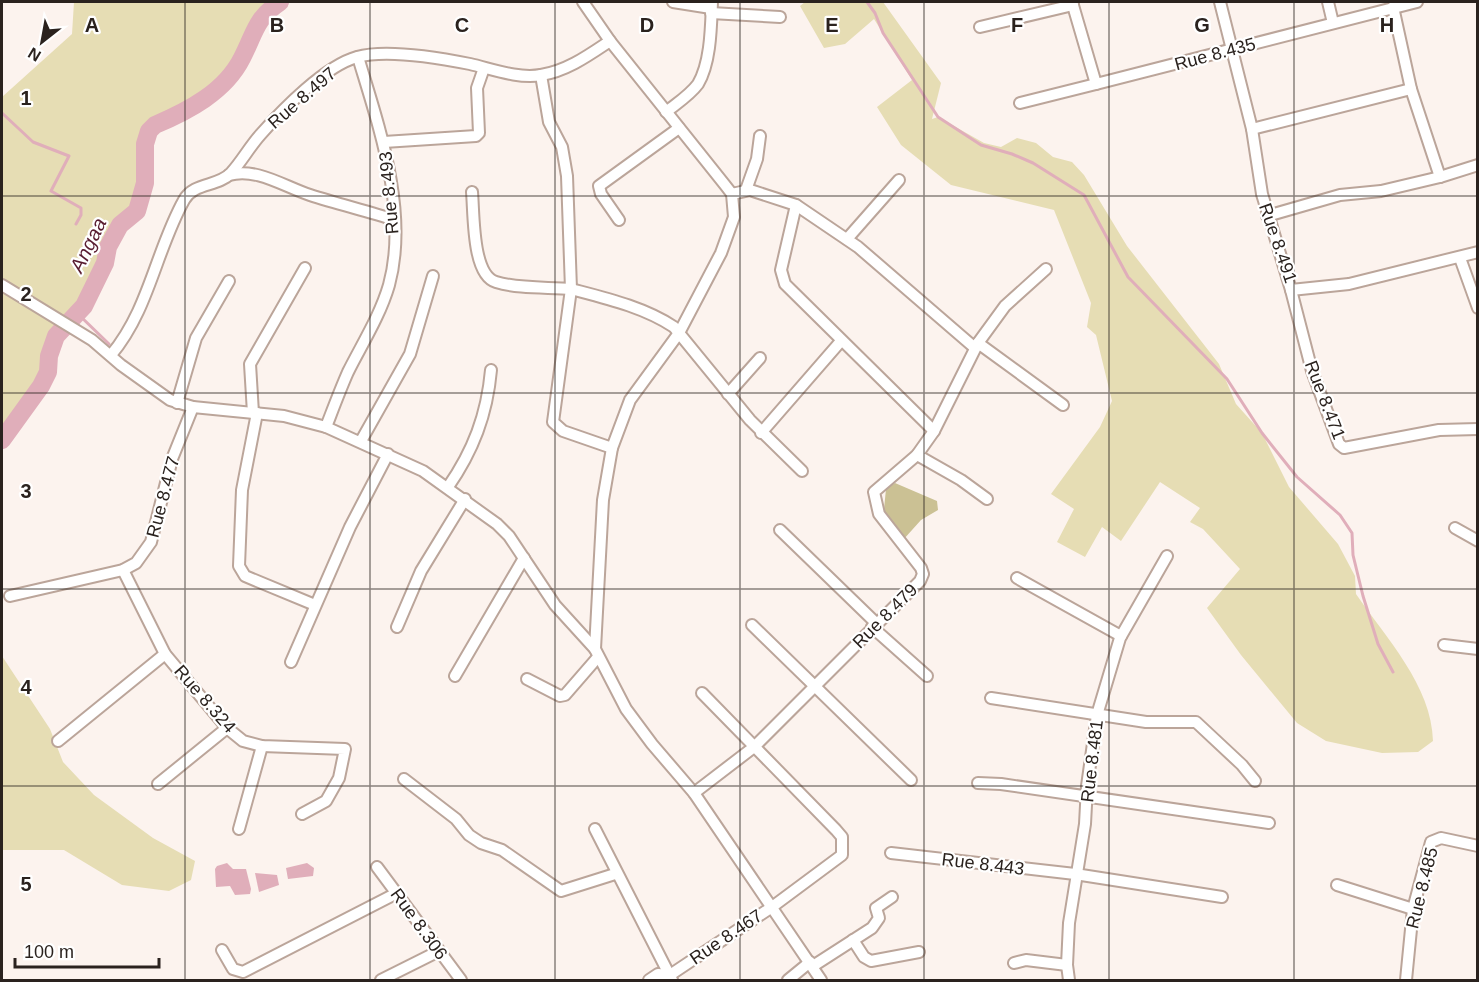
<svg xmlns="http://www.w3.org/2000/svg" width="1479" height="982" font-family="Helvetica,sans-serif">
	<rect width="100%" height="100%" fill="#fcf3ee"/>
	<g fill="#e6ddb4">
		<path d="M 74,2 L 280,2 C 255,19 255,33 242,58 C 225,92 188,111 155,125 L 149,131 L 145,144 L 145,183 L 137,211 L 120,225 L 108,247 L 105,263 L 84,306 L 56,336 L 49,356 L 48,372 L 41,386 L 2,440 L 2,97 L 72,34 Z"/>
		<path d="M 805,2 L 883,2 L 941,83 L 932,119 L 938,117 L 984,143 L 1001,147 L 1017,138 L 1036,143 L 1053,157 L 1072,162 L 1084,175 L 1127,246 L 1219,364 L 1236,404 L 1262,433 L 1289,487 L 1338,544 L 1355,576 L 1356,594 C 1386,638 1432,686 1433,741 L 1418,752 L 1382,753 L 1326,741 L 1297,723 L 1241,655 L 1207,608 L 1240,569 L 1203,529 L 1190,522 L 1200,508 L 1160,482 L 1121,541 L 1102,527 L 1085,557 L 1057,542 L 1074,509 L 1051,494 L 1100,427 L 1112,401 L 1096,335 L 1087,327 L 1091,303 L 1054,210 L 951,185 L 901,145 L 877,107 L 912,80 L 874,19 L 845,44 L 824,48 L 800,6 Z"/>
		<path d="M 2,656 L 50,729 L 63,762 L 94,795 L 153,838 L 195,861 L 191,880 L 169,891 L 122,885 L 64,850 L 2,850 Z"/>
	</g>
	<path fill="#cbc194" d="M 895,483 L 937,501 L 938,510 L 921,520 L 903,540 L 887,518 L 884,509 L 886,489 Z"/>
	<g fill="#e0aeba">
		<path d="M 227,863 L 233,869 L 246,869 L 251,889 L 250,894 L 235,895 L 230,886 L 216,887 L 215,869 L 217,866 Z"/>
		<path d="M 307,863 L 314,868 L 313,876 L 288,879 L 286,868 Z"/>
		<path d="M 255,873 L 277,875 L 279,885 L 259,892 Z"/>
	</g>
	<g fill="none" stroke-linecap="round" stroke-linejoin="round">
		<g stroke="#e0aeba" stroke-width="3">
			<path d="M 867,2 L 875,13 L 883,33 L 938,117 L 981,145 L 1012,154 L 1033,163 L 1084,195 L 1128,277 L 1227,379 L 1262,433 L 1297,477 L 1340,515 L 1352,533 L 1353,555 L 1363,596 L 1378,644 L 1393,672"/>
			<path d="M 2,113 L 33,142 L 69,156 L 51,191 L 81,208 L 81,215 L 76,224"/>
			<path d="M 77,313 L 109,344"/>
		</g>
		<path stroke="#e0aeba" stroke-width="18" d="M 2,440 L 41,386 L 48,372 L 49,356 L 56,336 L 84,306 L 105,263 L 108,247 L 120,225 L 137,211 L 145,183 L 145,144 L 149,131 L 155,125 C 188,111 225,92 242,58 C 255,33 255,19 280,2"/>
		<defs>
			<g id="minor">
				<path d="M 583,2 L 610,41 L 725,185 L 732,194 L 734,217 L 721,253 L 679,333 L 630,400 L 612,448 L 603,500 L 595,649 L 626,709 L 652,744 L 694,793 L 821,980"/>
				<path d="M 673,2 L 711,8"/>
				<path d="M 1072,2 L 1096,84 L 1417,2"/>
				<path d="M 1220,2 L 1252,129 L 1262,194 L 1291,290 L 1349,284 L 1478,252"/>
				<path d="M 1328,2 L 1333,23"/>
				<path d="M 1393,7 L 1411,89 L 1440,177"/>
				<path d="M 711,13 L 780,17"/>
				<path d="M 980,27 L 1073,5"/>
				<path d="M 1020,103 L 1096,84"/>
				<path d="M 666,112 C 676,104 690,95 698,84 C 711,62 711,26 712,2"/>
				<path d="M 1252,129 L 1411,89"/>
				<path d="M 384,142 L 476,136 L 479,133 L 477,88 L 484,68"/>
				<path d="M 229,175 C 256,167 285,187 310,195 C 338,204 367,211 395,220"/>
				<path d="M 746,190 L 757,159 L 760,136"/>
				<path d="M 472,192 C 474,214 472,275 496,282 C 519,289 548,287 571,289 L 567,176 L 562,147 L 549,122 L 541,75"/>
				<path d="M 732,194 L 750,190 L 796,205 L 858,247 L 975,348"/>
				<path d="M 796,205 L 781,270 L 785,284 L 934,431"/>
				<path d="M 1267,216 L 1340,195 L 1381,191 L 1440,177 L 1478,165"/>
				<path d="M 619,220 L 601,194 L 599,186 L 679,128"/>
				<path d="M 847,239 L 899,180"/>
				<path d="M 1460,258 L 1478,308"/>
				<path d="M 2,285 L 92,340 L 121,365 L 170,400 L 193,407 L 284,416 L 326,427 L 423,471 L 497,524 L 509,536 L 555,605 L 595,649"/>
				<path d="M 1291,290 L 1312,371 L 1339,444 L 1344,448 L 1439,430 L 1478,429"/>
				<path d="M 978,343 L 1063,405"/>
				<path d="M 111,355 C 149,310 156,250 184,200 C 194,182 218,187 231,173 C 242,161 250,146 261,134 C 283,109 325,66 357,57 C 385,49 440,58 470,64 C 492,69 518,79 541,75 C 567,71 589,55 610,41"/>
				<path d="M 728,394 L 760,358"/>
				<path d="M 177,403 L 196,338 L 229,281"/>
				<path d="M 253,413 L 250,364 L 305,268"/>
				<path d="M 257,413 L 242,490 L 239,566 L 245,576 L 315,605"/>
				<path d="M 326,427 C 333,409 340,390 348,372 C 362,344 380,316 389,285 C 409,212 379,127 358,57"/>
				<path d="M 761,433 L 841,341"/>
				<path d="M 361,441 L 410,354 L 433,276"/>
				<path d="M 612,448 L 563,431 L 553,422 L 571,289 C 605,298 644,307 674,327 L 750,420 L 802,471"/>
				<path d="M 917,455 L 961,480 L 987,499"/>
				<path d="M 448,487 C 473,451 487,415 491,370"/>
				<path d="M 1455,528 L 1478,541"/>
				<path d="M 780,530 L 876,623"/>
				<path d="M 123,570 L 165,654 L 227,728 L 243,741 L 262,746 L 345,749 L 339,778 L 326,801 L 302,814"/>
				<path d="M 1017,578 L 1121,636"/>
				<path d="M 10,596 L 123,570 L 136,563 L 151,542 L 172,459 L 193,407"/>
				<path d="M 752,625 L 911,780"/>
				<path d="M 397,627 L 421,571 L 465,499"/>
				<path d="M 872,627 L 927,676"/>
				<path d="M 1444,645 L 1478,649"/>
				<path d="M 291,662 L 350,527 L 388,454"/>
				<path d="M 455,676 L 524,558"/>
				<path d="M 527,679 L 560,696 L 565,695 L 598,657"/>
				<path d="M 991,698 L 1146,722 L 1196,722 L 1242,765 L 1255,781"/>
				<path d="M 58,741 L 165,654"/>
				<path d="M 404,779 L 456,819 L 469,835 L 481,843 L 502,850 L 561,891 L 615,874"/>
				<path d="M 978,783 L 1001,784 L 1269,823"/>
				<path d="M 158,784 L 227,728"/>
				<path d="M 694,793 L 754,747 L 920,581 L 923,574 L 921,568 L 879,514 L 874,492 L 917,455 L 934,431 L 978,343 L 1005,306 L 1046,269"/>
				<path d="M 239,829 L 262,746"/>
				<path d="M 595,829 L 672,980"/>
				<path d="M 891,853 L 1075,874 L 1222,897"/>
				<path d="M 377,867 L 461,980"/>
				<path d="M 1337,885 L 1413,909"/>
				<path d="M 853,940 L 864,957 L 871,961 L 919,952"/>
				<path d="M 222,950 L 233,969 L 243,972 L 397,893"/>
				<path d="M 1014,963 L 1026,960 L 1067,965"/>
				<path d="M 813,966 L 872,928 L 879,918 L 876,908 L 892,897"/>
				<path d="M 381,980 L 439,951"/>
				<path d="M 649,980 L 658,974 L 670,975 L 772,907 L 842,855 L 842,837 L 836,830 L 702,693"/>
				<path d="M 788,980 L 810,962"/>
				<path d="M 1069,980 L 1067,965 L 1069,923 L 1085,824 L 1087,786 L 1097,715 L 1120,638 L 1167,556"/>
				<path d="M 1406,980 L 1413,909 L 1431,842 L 1441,838 L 1478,846"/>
			</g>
		</defs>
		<use href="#minor" stroke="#bba59a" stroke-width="14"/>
		<use href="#minor" stroke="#fff" stroke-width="10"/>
	</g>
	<path fill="none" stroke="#2a221e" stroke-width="1.5" stroke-opacity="0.55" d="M 185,2 L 185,980M 370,2 L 370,980M 555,2 L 555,980M 740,2 L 740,980M 924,2 L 924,980M 1109,2 L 1109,980M 1294,2 L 1294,980M 2,196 L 1478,196M 2,393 L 1478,393M 2,589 L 1478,589M 2,786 L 1478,786"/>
	<g text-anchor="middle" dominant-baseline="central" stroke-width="4.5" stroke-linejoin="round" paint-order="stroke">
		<g font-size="18" fill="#2a221e" stroke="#fff">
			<text transform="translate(1215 54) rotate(-15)">Rue 8.435</text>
			<text transform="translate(302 98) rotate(-41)">Rue 8.497</text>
			<text transform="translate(389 193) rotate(-95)">Rue 8.493</text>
			<text transform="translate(1278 243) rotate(71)">Rue 8.491</text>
			<text transform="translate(1325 400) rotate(69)">Rue 8.471</text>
			<text transform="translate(163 497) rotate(-75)">Rue 8.477</text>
			<text transform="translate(885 616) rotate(-45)">Rue 8.479</text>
			<text transform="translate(205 699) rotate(49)">Rue 8.324</text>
			<text transform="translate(1092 761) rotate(-83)">Rue 8.481</text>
			<text transform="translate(983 864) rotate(7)">Rue 8.443</text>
			<text transform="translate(1422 888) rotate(-76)">Rue 8.485</text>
			<text transform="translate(419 924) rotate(54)">Rue 8.306</text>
			<text transform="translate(726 937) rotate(-34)">Rue 8.467</text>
		</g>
		<g font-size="20" font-style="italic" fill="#581c30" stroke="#fff">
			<text transform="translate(88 245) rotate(-64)">Angaa</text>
		</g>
	</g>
	<g font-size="20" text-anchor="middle" font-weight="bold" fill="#2a221e" stroke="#fff" stroke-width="4.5" stroke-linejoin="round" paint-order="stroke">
		<text x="92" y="32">A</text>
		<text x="277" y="32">B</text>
		<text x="462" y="32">C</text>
		<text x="647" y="32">D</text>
		<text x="832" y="32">E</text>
		<text x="1017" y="32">F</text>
		<text x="1202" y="32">G</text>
		<text x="1387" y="32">H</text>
		<text x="26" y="105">1</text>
		<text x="26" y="301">2</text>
		<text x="26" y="498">3</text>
		<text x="26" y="694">4</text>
		<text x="26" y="891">5</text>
	</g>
	<rect width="1479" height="982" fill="none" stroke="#2a221e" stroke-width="6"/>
	<g transform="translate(42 42) rotate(211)" stroke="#ffffff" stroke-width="4.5" paint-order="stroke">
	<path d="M0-4.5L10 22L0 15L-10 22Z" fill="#2a221e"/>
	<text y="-9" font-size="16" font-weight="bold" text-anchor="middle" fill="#2a221e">N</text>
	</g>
	<path d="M15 958v9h144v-9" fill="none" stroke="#2a221e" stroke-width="3"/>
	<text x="24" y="958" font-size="18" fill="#2a221e" stroke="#ffffff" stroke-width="4.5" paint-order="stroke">100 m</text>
</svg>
